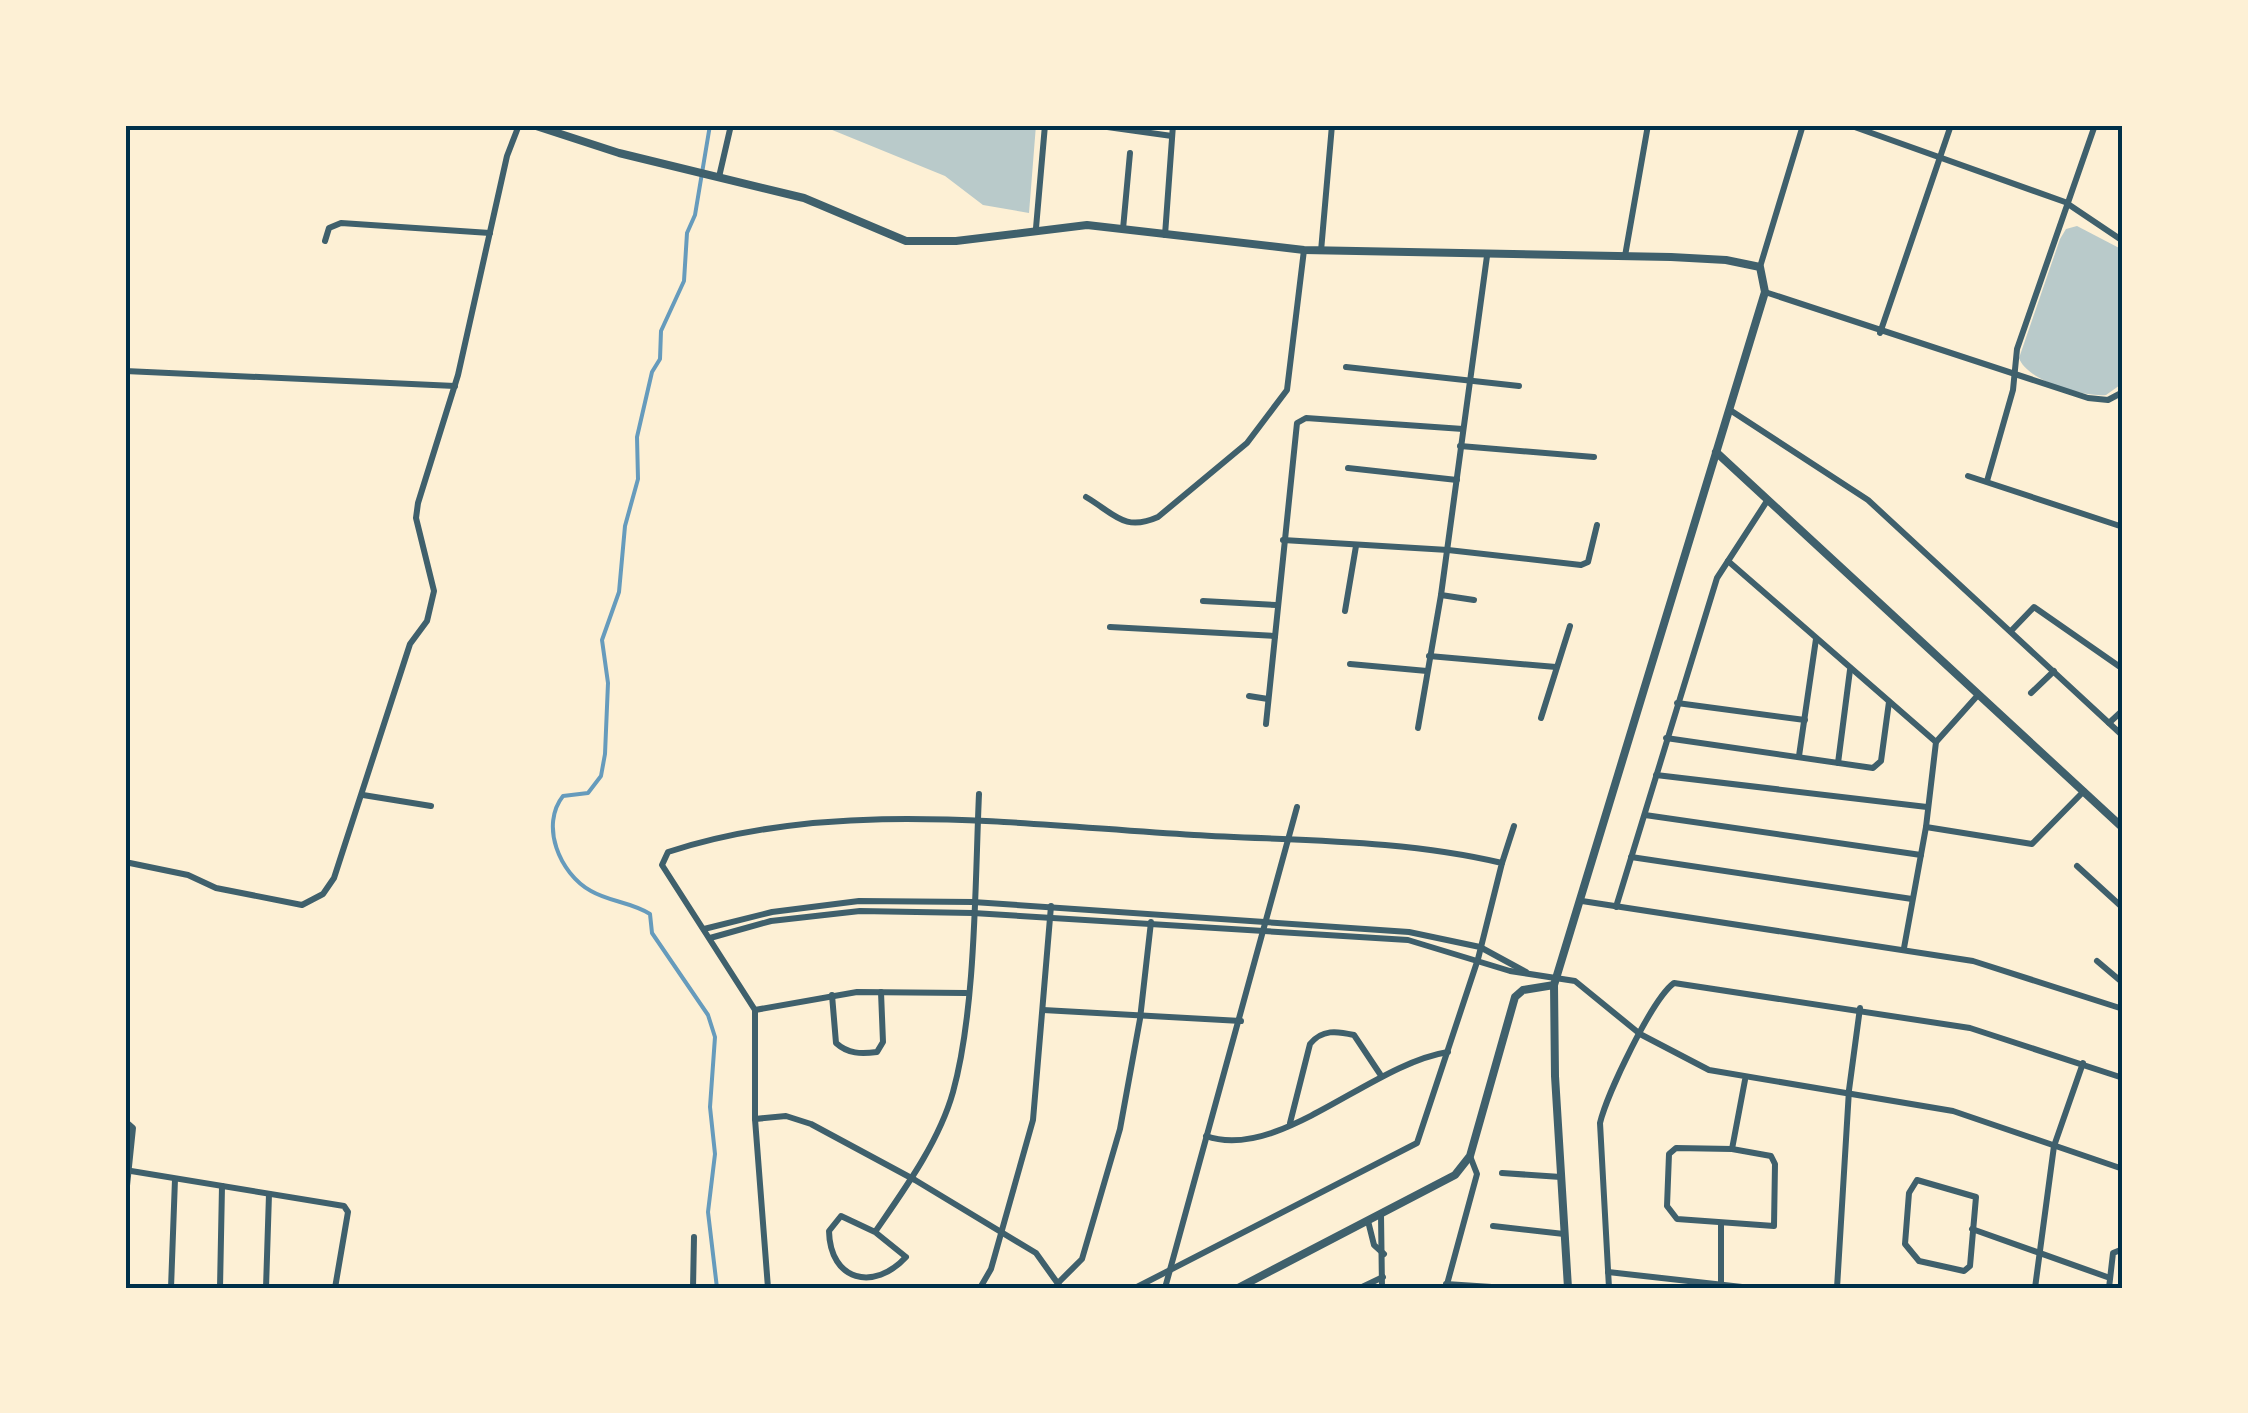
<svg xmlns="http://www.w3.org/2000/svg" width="2248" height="1413" font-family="Inter,sans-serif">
	<rect width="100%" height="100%" fill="#fdf0d5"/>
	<g fill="#b9caca">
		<path d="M 820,125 L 1036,125 L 1029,213 L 983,205 L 945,176 Z"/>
		<path d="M 2077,226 L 2123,250 L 2123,383 L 2106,395 C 2083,397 2027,381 2019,358 L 2060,239 L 2066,229 Z"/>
	</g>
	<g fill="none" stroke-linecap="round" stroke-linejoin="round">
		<path stroke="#669bbc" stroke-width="4" d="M 710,125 L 695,215 L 687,233 L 684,281 L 661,331 L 660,359 L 652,372 L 637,437 L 638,479 L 625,526 L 619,592 L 602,640 L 608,683 L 605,754 L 601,776 L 588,793 L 563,796 C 540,825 559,873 591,891 C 610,902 631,902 650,914 L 652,933 L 708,1015 L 715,1037 L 710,1107 L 715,1154 L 708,1212 L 717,1288"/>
		<g stroke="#3f606c" stroke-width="6">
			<path d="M 1093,125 L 1172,136"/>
			<path d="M 1849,125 L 2065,202 L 2123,241"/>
			<path d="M 719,177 L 731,125"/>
			<path d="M 1036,228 L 1045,125"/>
			<path d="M 1123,229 L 1130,153"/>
			<path d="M 1165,235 L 1173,125"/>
			<path d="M 325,241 L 329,228 L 341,223 L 490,233"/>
			<path d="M 1321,251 L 1332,125"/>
			<path d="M 1625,256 L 1648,125"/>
			<path d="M 1760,267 L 1803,125"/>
			<path d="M 1765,292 L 2088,398 L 2108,400 L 2123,392"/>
			<path d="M 1880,333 L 1951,125"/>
			<path d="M 1346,367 L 1519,386"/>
			<path d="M 125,371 L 455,386"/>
			<path d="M 1730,410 L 1868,500 L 2123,736"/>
			<path d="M 1460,446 L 1594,457"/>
			<path d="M 1348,468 L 1457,480"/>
			<path d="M 1968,476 L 2123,527"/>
			<path d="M 1987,481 L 2013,390 L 2017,349 L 2095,125"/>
			<path d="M 1086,497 C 1115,514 1124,532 1158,517 L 1247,443 L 1287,390 L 1304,250"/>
			<path d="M 1283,540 L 1448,550 L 1581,565 L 1588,562 L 1597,525"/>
			<path d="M 1728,561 L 1936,742"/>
			<path d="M 1441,595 L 1474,600"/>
			<path d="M 1203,601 L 1276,605"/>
			<path d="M 1345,611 L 1356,546"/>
			<path d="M 1110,627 L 1275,636"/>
			<path d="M 2011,631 L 2034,607 L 2123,669"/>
			<path d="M 1429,656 L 1556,667"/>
			<path d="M 1350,664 L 1427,671"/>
			<path d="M 2031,693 L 2054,671"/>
			<path d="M 1249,696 L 1268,699"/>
			<path d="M 1677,703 L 1805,720"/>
			<path d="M 1541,718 L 1570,626"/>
			<path d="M 2109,723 L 2123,710"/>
			<path d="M 1266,724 L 1297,423 L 1306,418 L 1463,429"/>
			<path d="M 1418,728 L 1441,595 L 1487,256"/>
			<path d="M 1666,738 L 1873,768 L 1881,761 L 1889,702"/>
			<path d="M 1799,756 L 1816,639"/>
			<path d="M 1838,763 L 1850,670"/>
			<path d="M 1656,775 L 1927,807"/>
			<path d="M 363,795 L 431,806"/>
			<path d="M 1645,815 L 1921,855"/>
			<path d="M 1926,827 L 2032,844 L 2084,791"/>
			<path d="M 1631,857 L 1912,899"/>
			<path d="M 125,862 L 188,875 L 216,888 L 302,905 L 323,894 L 334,878 L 410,644 L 427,621 L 434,591 L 416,518 L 418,503 L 458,375 L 507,156 L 519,125"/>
			<path d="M 1502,863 L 1514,826"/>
			<path d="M 2077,866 L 2123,908"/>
			<path d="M 1582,901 L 1973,961 L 2123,1009"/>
			<path d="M 1616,907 L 1717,578 L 1767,501"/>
			<path d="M 704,929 L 772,912 L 859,901 L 973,902 L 1409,932 L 1480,947 L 1526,972"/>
			<path d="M 710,938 L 771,921 L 860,911 L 973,913 L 1408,940 L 1510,971 L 1575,981 L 1640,1034 L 1709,1070 L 1953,1111 L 2123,1169"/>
			<path d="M 1904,948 L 1926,827 L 1936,742 L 1978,695"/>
			<path d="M 2097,961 L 2123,983"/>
			<path d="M 832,995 L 836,1043 C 848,1054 861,1054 877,1052 L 883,1042 L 881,992"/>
			<path d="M 755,1010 L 857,992 L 966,993"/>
			<path d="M 1043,1010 L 1241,1021"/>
			<path d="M 755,1119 L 786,1116 L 811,1124 L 915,1180 L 1036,1253 L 1061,1288"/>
			<path d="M 125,1121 L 133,1128 L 125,1205"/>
			<path d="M 1290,1123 L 1310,1044 C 1322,1029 1337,1031 1354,1035 L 1380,1074"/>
			<path d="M 1206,1136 C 1278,1162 1371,1064 1448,1052"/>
			<path d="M 1676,1148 L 1732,1149 L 1771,1156 L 1775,1164 L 1774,1226 L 1677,1219 L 1667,1206 L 1669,1154 Z"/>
			<path d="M 1732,1149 L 1745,1080"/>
			<path d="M 125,1170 L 344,1206 L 348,1212 L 335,1288"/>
			<path d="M 1502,1173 L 1561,1177"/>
			<path d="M 1917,1180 L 1976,1197 L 1970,1266 L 1964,1271 L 1919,1261 L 1905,1244 L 1909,1193 Z"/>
			<path d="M 1381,1215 L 1382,1288"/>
			<path d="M 1368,1221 L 1374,1245 L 1384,1254"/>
			<path d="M 1721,1224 L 1721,1285"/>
			<path d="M 1493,1226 L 1564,1234"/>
			<path d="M 1972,1229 L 2110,1278"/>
			<path d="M 875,1232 L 841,1216 L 829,1231 C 830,1281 874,1292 906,1257 L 875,1232 C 904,1190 939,1142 953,1092 C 976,1009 975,882 979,794"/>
			<path d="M 1608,1272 L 1751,1288"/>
			<path d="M 1058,1283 L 1082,1259 L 1120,1129 L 1140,1019 L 1151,922"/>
			<path d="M 1446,1284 L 1507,1288"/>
			<path d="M 171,1288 L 175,1179"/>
			<path d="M 220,1288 L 222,1186"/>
			<path d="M 266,1288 L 269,1194"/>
			<path d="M 693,1288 L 694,1237"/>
			<path d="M 768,1288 L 755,1119 L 755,1010 L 662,865 L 668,852 C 837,797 1019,825 1194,835 C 1297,841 1401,839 1502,863 L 1478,959 L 1417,1143 L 1135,1288"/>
			<path d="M 980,1288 L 991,1269 L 1033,1120 L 1051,906"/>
			<path d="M 1165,1288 L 1297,807"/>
			<path d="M 1360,1288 L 1383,1277"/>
			<path d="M 1446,1288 L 1477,1174 L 1470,1156"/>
			<path d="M 1609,1288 L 1600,1123 C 1607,1094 1652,999 1674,983 L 1970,1028 L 2123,1078"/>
			<path d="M 1837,1288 L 1849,1090 L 1860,1008"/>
			<path d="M 2035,1288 L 2054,1146 L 2083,1063"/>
			<path d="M 2109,1288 L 2113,1253 L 2123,1249"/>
		</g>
		<g stroke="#3f606c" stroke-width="8">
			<path d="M 533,125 L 619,153 L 804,198 L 906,241 L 956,241 L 1087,225 L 1304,250 L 1671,257 L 1726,260 L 1760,267 L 1765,292 L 1554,985 L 1555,1076 L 1568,1288"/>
			<path d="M 1716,452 L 2123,828"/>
			<path d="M 1238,1288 L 1455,1175 L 1470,1156 L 1515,997 L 1523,990 L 1554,985"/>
		</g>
	</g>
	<rect width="2248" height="1413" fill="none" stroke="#fdf0d5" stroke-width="255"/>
	<rect x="128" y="128" width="1992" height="1158" fill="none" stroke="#003049" stroke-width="4"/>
</svg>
